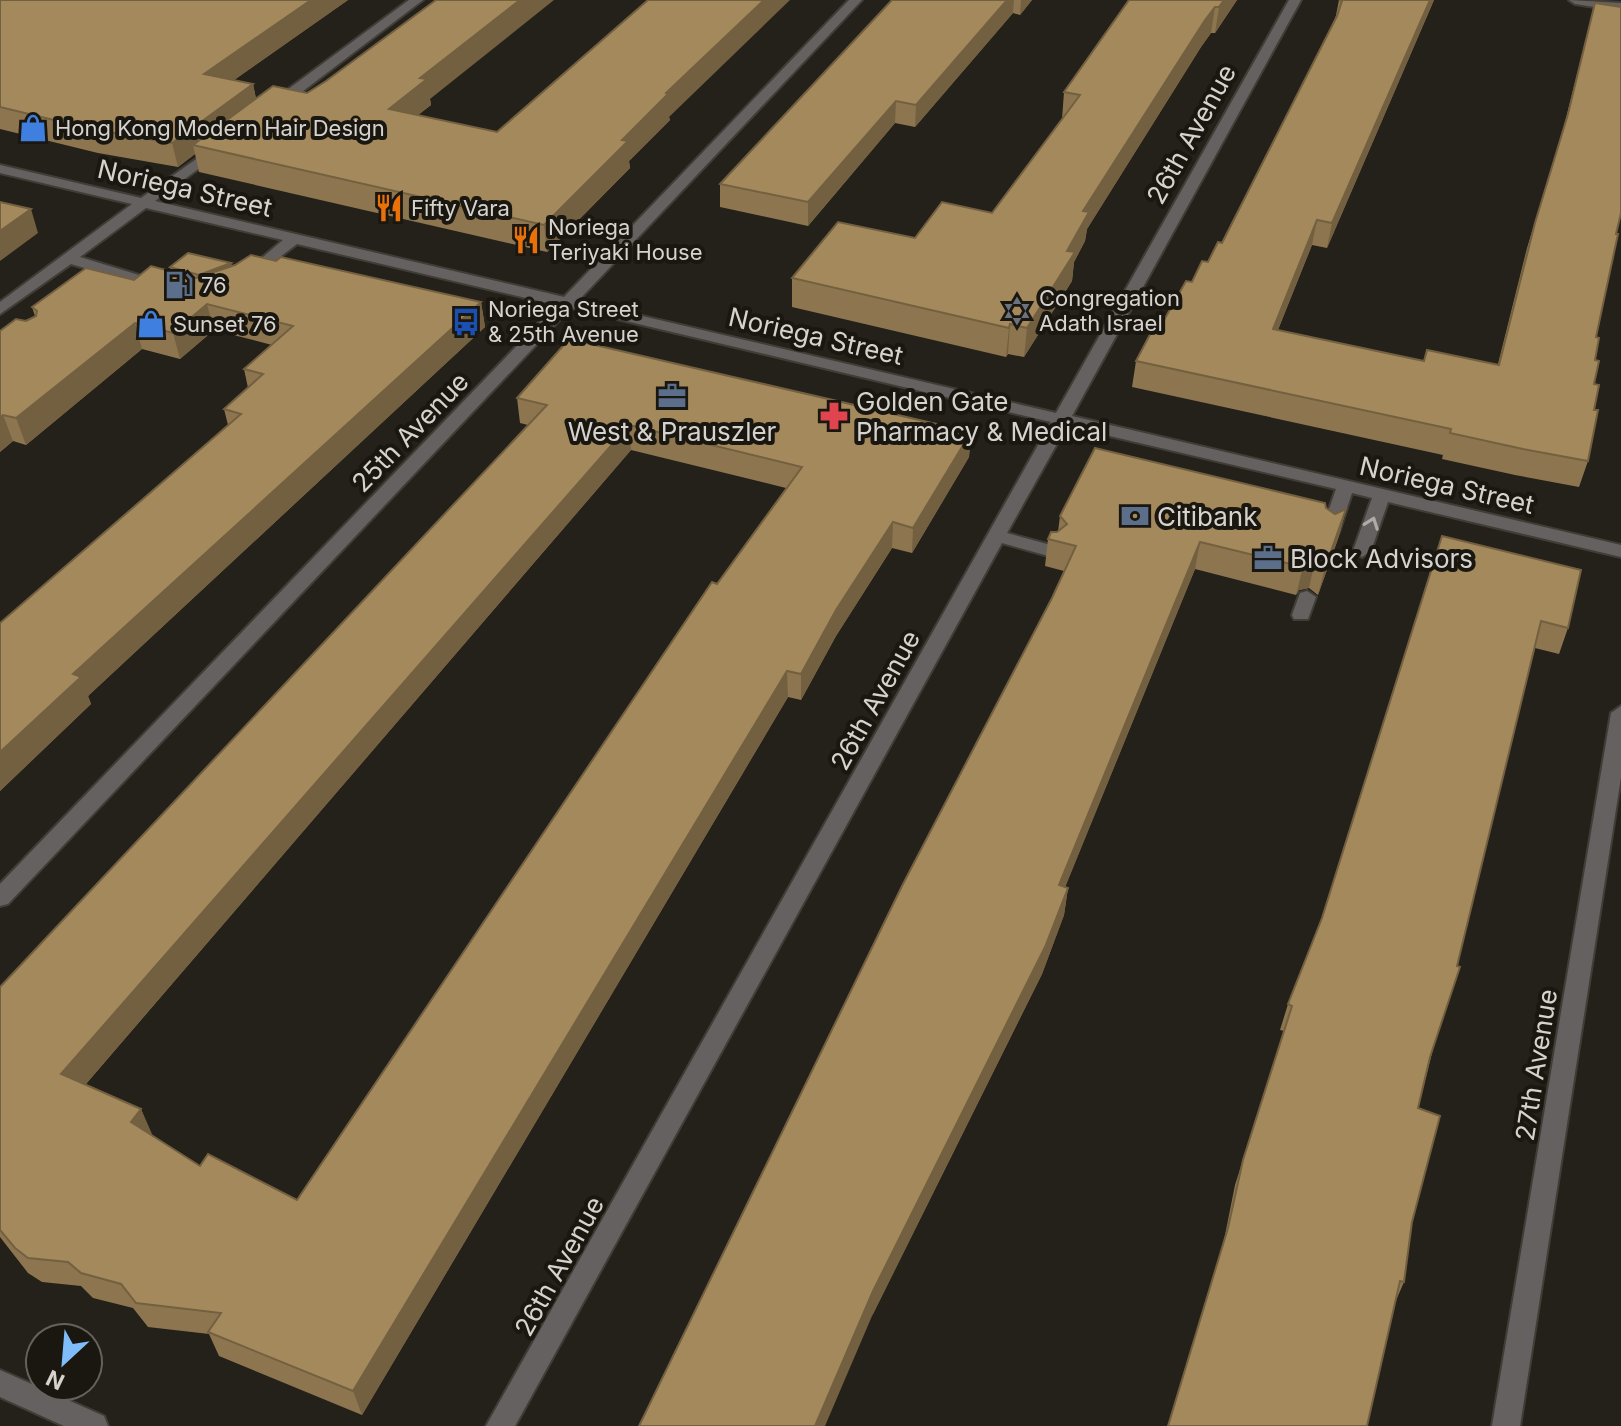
<svg xmlns="http://www.w3.org/2000/svg" width="1621" height="1426" font-family="Inter,sans-serif">
	<rect width="100%" height="100%" fill="#24201a"/>
	<g fill="none" stroke-linecap="round" stroke-linejoin="round">
		<defs>
			<g id="minor">
				<path d="M 409,0 L 423,0 L 278,110 L 268,110 L 268,104 Z"/>
				<path d="M 849,0 L 862,0 L 578,301 L 1056,413 L 1289,0 L 1301,0 L 1072,416 L 1621,545 L 1621,557 L 1388,502 L 1371,551 L 1362,557 L 1353,551 L 1372,498 L 1352,493 L 1339,532 L 1330,538 L 1321,532 L 1336,489 L 1067,426 L 1007,533 L 1058,547 L 1061,551 L 1052,557 L 1002,543 L 515,1426 L 486,1426 L 1051,422 L 571,308 L 8,904 L 0,906 L 0,884 L 556,305 L 297,244 L 250,280 L 242,275 L 245,272 L 283,240 L 146,208 L 80,257 L 165,283 L 165,289 L 155,289 L 71,264 L 0,314 L 0,302 L 132,204 L 0,173 L 0,165 L 141,198 L 219,143 L 226,147 L 224,150 L 155,201 L 564,297 Z"/>
				<path d="M 1569,0 L 1621,3 L 1621,11 L 1575,4 Z"/>
				<path d="M 1307,591 L 1316,597 L 1308,619 L 1294,619 L 1292,615 L 1300,593 Z"/>
				<path d="M 1621,706 L 1621,777 L 1520,1426 L 1492,1426 L 1611,713 Z"/>
				<path d="M 0,1370 L 104,1416 L 108,1426 L 64,1426 L 0,1397 Z"/>
			</g>
		</defs>
		<use href="#minor" stroke="#403d37" stroke-width="4"/>
		<use href="#minor" fill="#656160" fill-rule="evenodd"/>
	</g>
	<g fill="#8d764f" fill-rule="evenodd">
		<path d="M 0,0 L 348,0 L 234,80 L 253,84 L 256,99 L 307,93 L 430,99 L 431,105 L 418,115 L 497,132 L 669,117 L 670,120 L 629,161 L 630,168 L 547,252 L 199,172 L 195,154 L 178,167 L 98,153 L 0,129 Z"/>
		<path d="M 892,0 L 1032,0 L 1020,15 L 1013,13 L 915,127 L 895,123 L 808,226 L 720,207 L 720,184 Z"/>
		<path d="M 1129,0 L 1237,0 L 1215,33 L 1211,33 L 1201,47 L 1087,229 L 1085,241 L 1074,262 L 1072,281 L 1024,357 L 1008,354 L 1006,357 L 792,307 L 792,278 L 992,213 L 1062,119 L 1064,92 Z"/>
		<path d="M 1339,0 L 1434,0 L 1327,248 L 1312,245 L 1278,330 L 1424,361 L 1498,364 L 1527,248 L 1562,134 L 1595,3 L 1616,234 L 1596,337 L 1594,410 L 1588,461 L 1579,487 L 1515,475 L 1442,459 L 1443,455 L 1132,387 L 1136,361 L 1192,282 L 1222,243 L 1335,20 Z"/>
		<path d="M 276,261 L 481,302 L 485,327 L 88,696 L 91,704 L 0,791 L 0,623 L 228,425 L 224,409 L 248,388 L 244,369 L 272,345 L 214,330 L 180,359 L 142,349 L 26,445 L 13,441 L 0,452 L 0,331 L 35,316 L 32,307 L 134,280 L 171,271 L 170,267 L 231,263 L 232,266 Z"/>
		<path d="M 517,398 L 971,432 L 969,457 L 912,553 L 892,548 L 836,636 L 801,700 L 788,697 L 362,1415 L 219,1356 L 209,1334 L 148,1327 L 133,1308 L 93,1298 L 81,1286 L 42,1282 L 28,1273 L 0,1237 L 0,987 L 528,425 L 520,423 ZM 631,450 L 786,488 L 717,584 L 297,1200 L 200,1166 L 151,1135 L 141,1109 L 86,1084 Z"/>
		<path d="M 1326,508 L 1335,514 L 1346,509 L 1339,536 L 1318,595 L 1309,588 L 1299,590 L 1296,595 L 1195,569 L 1065,887 L 1068,888 L 1064,915 L 1042,974 L 872,1316 L 1052,598 L 1064,571 L 1045,566 L 1048,539 L 1058,532 L 1060,516 Z"/>
		<path d="M 1442,536 L 1568,628 L 1559,654 L 1535,648 L 1418,1108 L 1412,1222 L 1404,1282 L 1394,1305 L 1222,1250 L 1235,1185 L 1284,1031 L 1280,1030 L 1288,1004 L 1322,918 Z"/>
	</g>
	<g fill="#736040">
		<path d="M 311,0 L 348,0 L 210,97 L 204,74 Z"/>
		<path d="M 520,0 L 554,0 L 430,99 L 431,105 L 393,135 L 389,109 L 420,78 Z"/>
		<path d="M 764,0 L 790,0 L 669,117 L 670,120 L 629,161 L 630,168 L 547,252 L 544,225 L 666,93 Z"/>
		<path d="M 1007,0 L 1014,0 L 1013,13 L 915,127 L 916,105 Z"/>
		<path d="M 1021,0 L 1032,0 L 1020,15 Z"/>
		<path d="M 1224,0 L 1237,0 L 1215,33 L 1219,7 Z"/>
		<path d="M 1430,0 L 1434,0 L 1327,248 L 1332,223 Z"/>
		<path d="M 1215,7 L 1211,33 L 1201,47 L 1087,229 L 1085,241 L 1074,262 L 1072,281 L 1024,357 L 1027,328 L 1067,251 L 1083,211 L 1205,20 Z"/>
		<path d="M 253,84 L 258,108 L 193,145 L 195,154 L 178,167 L 172,143 Z"/>
		<path d="M 896,101 L 895,123 L 808,226 L 808,202 Z"/>
		<path d="M 31,209 L 38,233 L 0,261 L 0,231 Z"/>
		<path d="M 1317,220 L 1312,245 L 1268,354 L 1273,329 Z"/>
		<path d="M 231,263 L 234,276 L 202,288 L 199,275 Z"/>
		<path d="M 481,302 L 485,327 L 88,696 L 91,704 L 0,791 L 0,752 L 73,674 Z"/>
		<path d="M 207,304 L 214,330 L 180,359 L 173,333 Z"/>
		<path d="M 135,323 L 142,349 L 26,445 L 16,418 Z"/>
		<path d="M 1010,324 L 1008,354 L 1006,357 L 1009,328 Z"/>
		<path d="M 3,415 L 13,441 L 0,452 L 0,418 Z"/>
		<path d="M 629,425 L 631,450 L 73,1099 L 61,1074 Z"/>
		<path d="M 971,432 L 969,457 L 912,553 L 913,528 Z"/>
		<path d="M 1346,509 L 1339,536 L 1318,595 L 1325,568 Z"/>
		<path d="M 893,522 L 892,548 L 836,636 L 801,700 L 801,674 L 836,610 Z"/>
		<path d="M 1200,542 L 1195,569 L 1055,912 L 1059,885 Z"/>
		<path d="M 1315,561 L 1309,588 L 1299,590 L 1296,595 L 1303,567 L 1306,563 Z"/>
		<path d="M 787,671 L 788,697 L 362,1415 L 353,1391 Z"/>
		<path d="M 1068,888 L 1064,915 L 1042,974 L 872,1316 L 825,1426 L 815,1426 L 873,1291 Z"/>
		<path d="M 141,1109 L 152,1134 L 142,1148 L 131,1122 Z"/>
	</g>
	<g fill="#a4895c" stroke="#736040" stroke-width="2" fill-rule="evenodd">
		<path d="M 0,0 L 311,0 L 204,74 L 253,84 L 172,143 L 91,129 L 0,107 Z"/>
		<path d="M 436,0 L 520,0 L 420,78 L 427,79 L 389,109 L 497,132 L 648,0 L 764,0 L 666,93 L 668,94 L 622,140 L 628,141 L 544,225 L 193,145 L 273,86 L 307,93 L 326,81 Z"/>
		<path d="M 892,0 L 1007,0 L 916,105 L 896,101 L 808,202 L 720,184 Z"/>
		<path d="M 1129,0 L 1224,0 L 1219,7 L 1215,7 L 1205,20 L 1083,211 L 1089,212 L 1067,251 L 1075,252 L 1027,328 L 1010,324 L 1009,328 L 792,278 L 838,222 L 915,238 L 942,202 L 992,213 L 1080,95 L 1064,92 Z"/>
		<path d="M 1339,0 L 1430,0 L 1332,223 L 1317,220 L 1273,329 L 1424,361 L 1427,350 L 1499,365 L 1535,223 L 1568,114 L 1595,3 L 1621,7 L 1621,213 L 1616,234 L 1618,234 L 1596,337 L 1599,338 L 1595,360 L 1599,361 L 1594,384 L 1599,385 L 1594,410 L 1598,410 L 1588,461 L 1523,449 L 1450,433 L 1451,429 L 1136,361 L 1157,321 L 1163,322 L 1186,281 L 1192,282 L 1202,261 L 1208,262 L 1218,242 L 1222,243 L 1337,16 L 1342,1 Z"/>
		<path d="M 0,202 L 31,209 L 0,231 Z"/>
		<path d="M 188,253 L 231,263 L 199,275 L 170,267 Z"/>
		<path d="M 251,255 L 276,261 L 281,257 L 481,302 L 73,674 L 81,677 L 0,752 L 0,623 L 241,414 L 224,409 L 263,374 L 244,369 L 293,326 L 207,304 L 173,333 L 135,323 L 16,418 L 3,415 L 0,418 L 0,331 L 16,319 L 26,321 L 36,316 L 37,311 L 32,307 L 86,268 L 134,280 L 151,266 L 196,278 L 235,265 Z"/>
		<path d="M 569,339 L 971,432 L 913,528 L 893,522 L 836,610 L 801,674 L 787,671 L 353,1391 L 208,1332 L 221,1313 L 136,1303 L 121,1284 L 81,1273 L 68,1262 L 28,1258 L 15,1248 L 0,1230 L 0,987 L 547,405 L 517,398 ZM 629,425 L 802,467 L 717,584 L 712,582 L 297,1200 L 208,1154 L 200,1166 L 131,1122 L 141,1109 L 61,1074 Z"/>
		<path d="M 1095,448 L 1325,503 L 1326,508 L 1335,514 L 1346,509 L 1325,568 L 1315,561 L 1306,563 L 1303,567 L 1200,542 L 1059,885 L 1068,888 L 1045,947 L 873,1291 L 815,1426 L 639,1426 L 902,886 L 1052,598 L 1076,546 L 1048,539 L 1051,532 L 1057,532 L 1067,524 L 1060,516 Z"/>
		<path d="M 1442,536 L 1581,570 L 1568,628 L 1541,621 L 1457,966 L 1460,967 L 1430,1057 L 1418,1108 L 1440,1116 L 1412,1222 L 1404,1282 L 1400,1281 L 1367,1426 L 1168,1426 L 1228,1228 L 1243,1160 L 1292,1006 L 1288,1004 L 1322,918 Z"/>
	</g>
	<defs><path id="oneway-chevron" d="M-2-3.5L2.5 0L-2 3.5" fill="none" stroke-width="1.6" stroke-linecap="round" stroke-linejoin="round" transform="scale(2)"/></defs>
	<use stroke="#aeaba8" href="#oneway-chevron" transform="translate(1372 523) rotate(-70)"/>
	<defs>
		<symbol id="shop-bare" viewBox="-9 -9 18 18"><path d="M-5-2.5h2.3a2.7 3.5 0 0 1 5.4 0H5L5.5 6h-11ZM-1.5-2.5h3a1.5 2.3 0 0 0-3 0Z" fill="#3f7fe0" stroke="#1a1711" stroke-width="2.5" paint-order="stroke"/></symbol>
		<symbol id="restaurant-bare" viewBox="-9 -9 18 18"><path d="M-5-6h1v4h1v-4h1v4h1v-4h1v5L-1.5 .5V6h-2V.5L-5-1ZM5-6V6H3V1.5H1.5Q1.5-4 5-6Z" fill="#e8710a" stroke="#1a1711" stroke-width="2.5" paint-order="stroke"/></symbol>
		<symbol id="fuel-bare" viewBox="-9 -9 18 18"><path d="M-5.5-6h7V0h2V4h1.3V-2.5L3-4.5l.8-.8L6-3V5H2.5V1h-1V6h-7ZM-4.2-4.7v3.2H.2V-4.7Z" fill="#5c6f8a" stroke="#1a1711" stroke-width="2.5" paint-order="stroke"/></symbol>
		<symbol id="synagogue-bare" viewBox="-9 -9 18 18"><path d="M0-6.5L5.6 3.2H-5.6ZM0 6.5L5.6-3.2H-5.6Z" fill="#6b7280" stroke="#1a1711" stroke-width="2.5" paint-order="stroke"/></symbol>
		<symbol id="bus-bare" viewBox="-9 -9 18 18"><path d="M-5-6H5V4H4V6H2V4H-2V6H-4V4H-5ZM-3.5-4V0h7V-4ZM-3.5 1.2v1.5H-2V1.2ZM2 1.2v1.5H3.5V1.2Z" fill="#1a4fb4" stroke="#1a1711" stroke-width="2.5" paint-order="stroke"/></symbol>
		<symbol id="office-bare" viewBox="-9 -9 18 18"><path d="M-6-3h4V-5.5h4V-3h4V5H-6ZM-1-4.5V-3h2v-1.5ZM-6 0V1H6V0Z" fill="#5c6f8a" stroke="#1a1711" stroke-width="2.5" paint-order="stroke"/></symbol>
		<symbol id="pharmacy-bare" viewBox="-9 -9 18 18"><path d="M-2-6h4v4h4v4h-4v4h-4v-4h-4v-4h4Z" fill="#e0444e" stroke="#1a1711" stroke-width="2.5" paint-order="stroke"/></symbol>
		<symbol id="bank-bare" viewBox="-9 -9 18 18"><path d="M-6-4H6V4H-6ZM0-2.3a2.3 2.3 0 1 0 0 4.6a2.3 2.3 0 1 0 0-4.6Z" fill="#5c6f8a" stroke="#1a1711" stroke-width="2.5" paint-order="stroke"/></symbol>
	</defs>
	<g fill-rule="evenodd">
		<use href="#shop-bare" x="13" y="108" width="40" height="40"/>
		<use href="#restaurant-bare" x="369" y="188" width="40" height="40"/>
		<use href="#restaurant-bare" x="506" y="220" width="40" height="40"/>
		<use href="#fuel-bare" x="159" y="265" width="40" height="40"/>
		<use href="#synagogue-bare" x="997" y="291" width="40" height="40"/>
		<use href="#bus-bare" x="446" y="302" width="40" height="40"/>
		<use href="#shop-bare" x="131" y="304" width="40" height="40"/>
		<use href="#office-bare" x="652" y="376" width="40" height="40"/>
		<use href="#pharmacy-bare" x="814" y="396" width="40" height="40"/>
		<use href="#bank-bare" x="1115" y="496" width="40" height="40"/>
		<use href="#office-bare" x="1248" y="538" width="40" height="40"/>
	</g>
	<g text-anchor="middle" dominant-baseline="central" stroke-width="8" stroke-linejoin="round" paint-order="stroke">
		<g font-size="22" fill="#d6d3cf" stroke="#1a1711" text-anchor="start">
			<text x="55" y="128">Hong Kong Modern Hair Design</text>
			<text x="411" y="208">Fifty Vara</text>
			<text x="548" y="227">Noriega<tspan x="548" dy="25">Teriyaki House</tspan></text>
			<text x="201" y="285">76</text>
			<text x="1039" y="298">Congregation<tspan x="1039" dy="25">Adath Israel</tspan></text>
			<text x="488" y="309">Noriega Street<tspan x="488" dy="25">&amp; 25th Avenue</tspan></text>
			<text x="173" y="324">Sunset 76</text>
		</g>
		<g font-size="26" fill="#d6d3cf" stroke="#1a1711">
			<text transform="translate(1191 134) rotate(-61)">26th Avenue</text>
			<text transform="translate(185 188) rotate(13)">Noriega Street</text>
			<text transform="translate(816 336) rotate(13)">Noriega Street</text>
			<text transform="translate(410 432) rotate(-46)">25th Avenue</text>
			<text transform="translate(1447 485) rotate(13)">Noriega Street</text>
			<text transform="translate(875 700) rotate(-61)">26th Avenue</text>
			<text transform="translate(1536 1065) rotate(-81)">27th Avenue</text>
			<text transform="translate(559 1266) rotate(-61)">26th Avenue</text>
		</g>
		<g font-size="26" fill="#d6d3cf" stroke="#1a1711" text-anchor="start">
			<text x="856" y="401">Golden Gate<tspan x="856" dy="30">Pharmacy &amp; Medical</tspan></text>
			<text x="672" y="431" text-anchor="middle">West &amp; Prauszler</text>
			<text x="1157" y="516">Citibank</text>
			<text x="1290" y="558">Block Advisors</text>
		</g>
	</g>
	<g transform="translate(64 1362) rotate(206)"><circle r="38" fill="#1a1711" stroke="#65625d" stroke-width="2"/>
	<path d="M0-6L14 30L0 20L-14 30Z" fill="#7ebdf9"/>
	<text y="-12" font-size="22" font-weight="bold" text-anchor="middle" fill="#d6d3cf">N</text>
	</g>
</svg>
